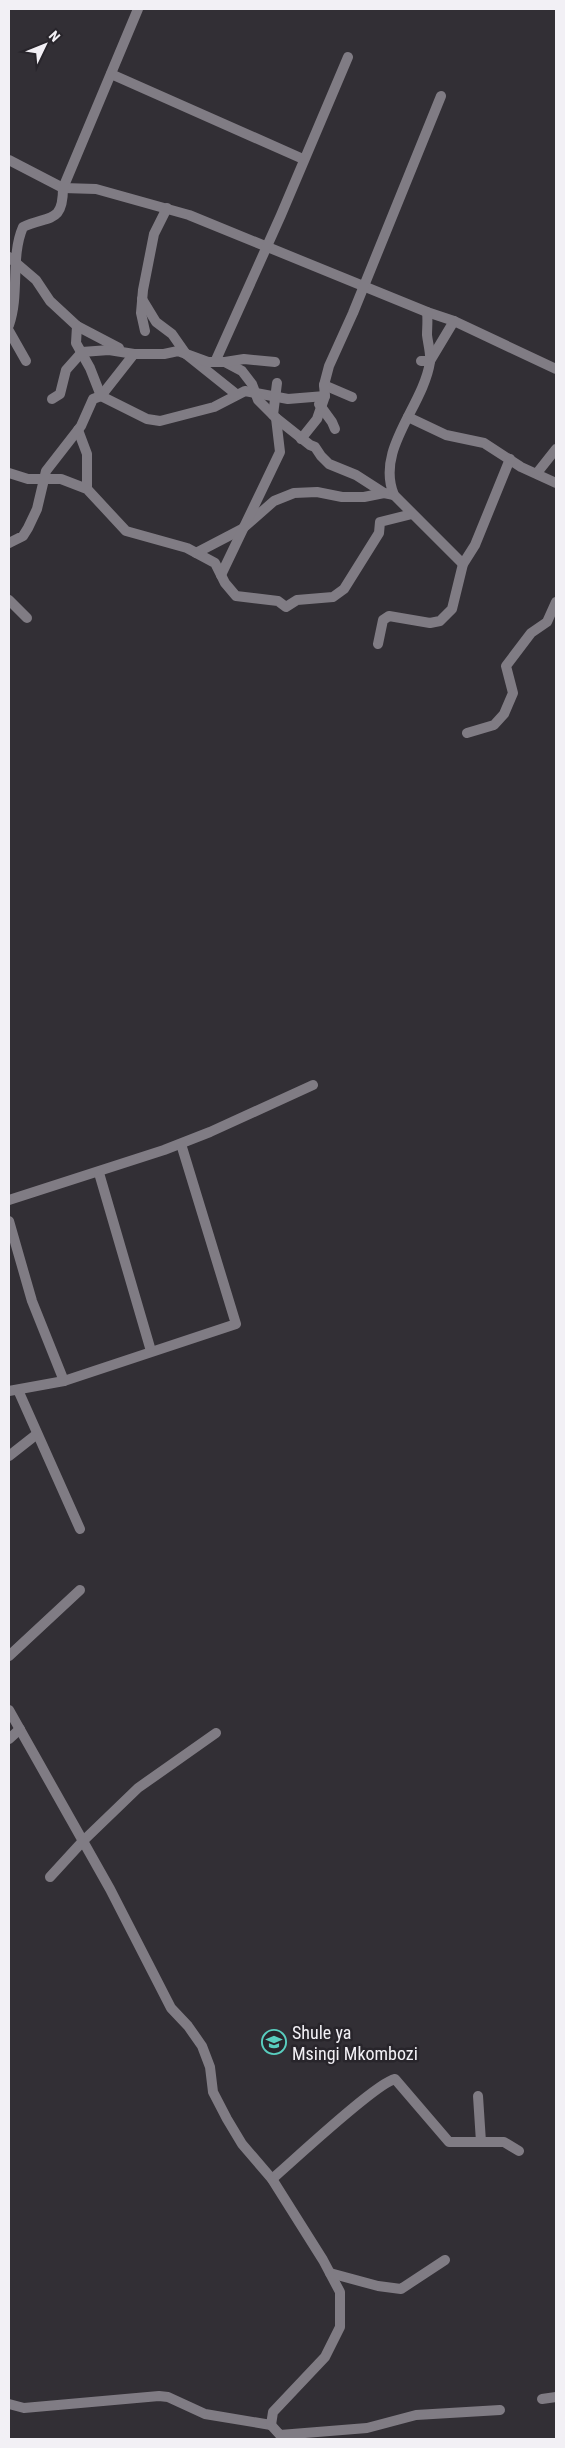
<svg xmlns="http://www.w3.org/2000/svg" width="565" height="2448" font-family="'Roboto Condensed',sans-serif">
	<rect width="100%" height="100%" fill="#322f35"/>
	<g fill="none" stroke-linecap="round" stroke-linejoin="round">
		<g stroke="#807c84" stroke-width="10">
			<path d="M 111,74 L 303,159"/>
			<path d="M 9,160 L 63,188 L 96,189 L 189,215 L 427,312 L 454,321 L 556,369"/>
			<path d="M 9,257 L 36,280 L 50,301 L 77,326 L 76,343 L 90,368 L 101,396 L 147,419 L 160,421 L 214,407 L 245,391 L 288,399 L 325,396"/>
			<path d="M 142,299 L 156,322 L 172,334 L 186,354 L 236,394"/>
			<path d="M 427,312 C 428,320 427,328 427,335 C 428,344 431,353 430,362 C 423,407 375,449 394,495 L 463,564"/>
			<path d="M 9,325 C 20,294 10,257 23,227 C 49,215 63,224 63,188 L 138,9"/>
			<path d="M 77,326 L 119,348"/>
			<path d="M 9,331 L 26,361"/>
			<path d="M 145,331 L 141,313 L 143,290 L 154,234 L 167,208"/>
			<path d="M 421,361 L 430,361 L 454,321"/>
			<path d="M 215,362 L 281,215 L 348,57"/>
			<path d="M 225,362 L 242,371 L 252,384 L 258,400 L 276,418 L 310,445 L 315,447 L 321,456 L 329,464 L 356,475 L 384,493 L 394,495"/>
			<path d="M 324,385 L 352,397"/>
			<path d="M 52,399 L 60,394 L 66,370 L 82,352 L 109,350 L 134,354"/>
			<path d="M 319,404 L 332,422 L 335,429"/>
			<path d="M 273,415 L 277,383"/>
			<path d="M 408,417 L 446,435 L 484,443 L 521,467 L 556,483"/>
			<path d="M 78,430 L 87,454 L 87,489"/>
			<path d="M 301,439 L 317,419 L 325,396 L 324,385 L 329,366 L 353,313 L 441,96"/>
			<path d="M 9,473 L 28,479 L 61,479 L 87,489 L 126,531 L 187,548 L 215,563 L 225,583 L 236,596 L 278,601 L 286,607 L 297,600 L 333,597 L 344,589 L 379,533 L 380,522 L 412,514"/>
			<path d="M 537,473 L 556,449"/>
			<path d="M 9,543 L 23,536 L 28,528 L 37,509 L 46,471 L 81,426 L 93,399 L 101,396 L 134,354 L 164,354 L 178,351 L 208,362 L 225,362 L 244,359 L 275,362"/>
			<path d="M 196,553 L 242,529 L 274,501 L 294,493 L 317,492 L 342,497 L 364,497 L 384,493"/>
			<path d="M 221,575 L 280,452 L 276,418"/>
			<path d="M 9,600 L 27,618"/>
			<path d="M 378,644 L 383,620 L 389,616 L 430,623 L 440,621 L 452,609 L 463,564 L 475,545 L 510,459"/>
			<path d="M 467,733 L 494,725 L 504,714 L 513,693 L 506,666 L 531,633 L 547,622 L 556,602"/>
			<path d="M 99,1173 L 151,1351"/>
			<path d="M 9,1200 L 164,1150 L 210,1132 L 313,1085"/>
			<path d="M 9,1221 L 32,1301 L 64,1381"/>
			<path d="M 18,1390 L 80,1529"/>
			<path d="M 9,1391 L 64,1381 L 236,1324 L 181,1144"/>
			<path d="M 9,1456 L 37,1434"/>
			<path d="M 9,1656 L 80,1590"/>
			<path d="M 9,1710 L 110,1889 L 171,2008 L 188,2026 L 202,2046 L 210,2067 L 213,2092 L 227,2119 L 242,2144 L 272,2179 L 323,2260 L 340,2292 L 340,2327 L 325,2357 L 273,2412 L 271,2425 L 205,2414 L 168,2397 L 159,2396 L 24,2408 L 9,2404"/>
			<path d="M 9,1739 L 20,1729"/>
			<path d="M 50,1877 L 83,1841 L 138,1788 L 216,1733"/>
			<path d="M 478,2096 L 481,2142"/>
			<path d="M 272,2179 C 293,2161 376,2083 395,2079 L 449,2142 L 504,2142 L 519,2151"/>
			<path d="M 330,2273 L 378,2286 L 401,2289 L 445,2260"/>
			<path d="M 542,2399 L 556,2397"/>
			<path d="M 271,2425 L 280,2435 L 367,2428 L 416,2415 L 500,2410"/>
		</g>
	</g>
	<defs>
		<symbol id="school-ring" viewBox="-11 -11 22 22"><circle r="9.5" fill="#28252b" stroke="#59cebf" stroke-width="1.5"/><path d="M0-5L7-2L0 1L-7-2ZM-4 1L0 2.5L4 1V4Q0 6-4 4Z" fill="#59cebf"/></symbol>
	</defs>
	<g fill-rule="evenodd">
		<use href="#school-ring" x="260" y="2028" width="28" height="28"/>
	</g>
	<g text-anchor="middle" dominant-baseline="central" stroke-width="5" stroke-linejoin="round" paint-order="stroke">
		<g font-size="18" fill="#f2f0f5" stroke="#28252b" text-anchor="start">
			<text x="292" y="2032">Shule ya<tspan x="292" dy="21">Msingi Mkombozi</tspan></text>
		</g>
	</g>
	<rect width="565" height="2448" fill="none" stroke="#f2f0f5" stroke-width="20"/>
	<g transform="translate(45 45) rotate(47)" stroke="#28252b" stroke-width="4" paint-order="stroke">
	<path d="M0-4L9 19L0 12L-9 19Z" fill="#f2f0f5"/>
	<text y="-8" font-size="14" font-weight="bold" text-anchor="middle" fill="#f2f0f5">N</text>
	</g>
</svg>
